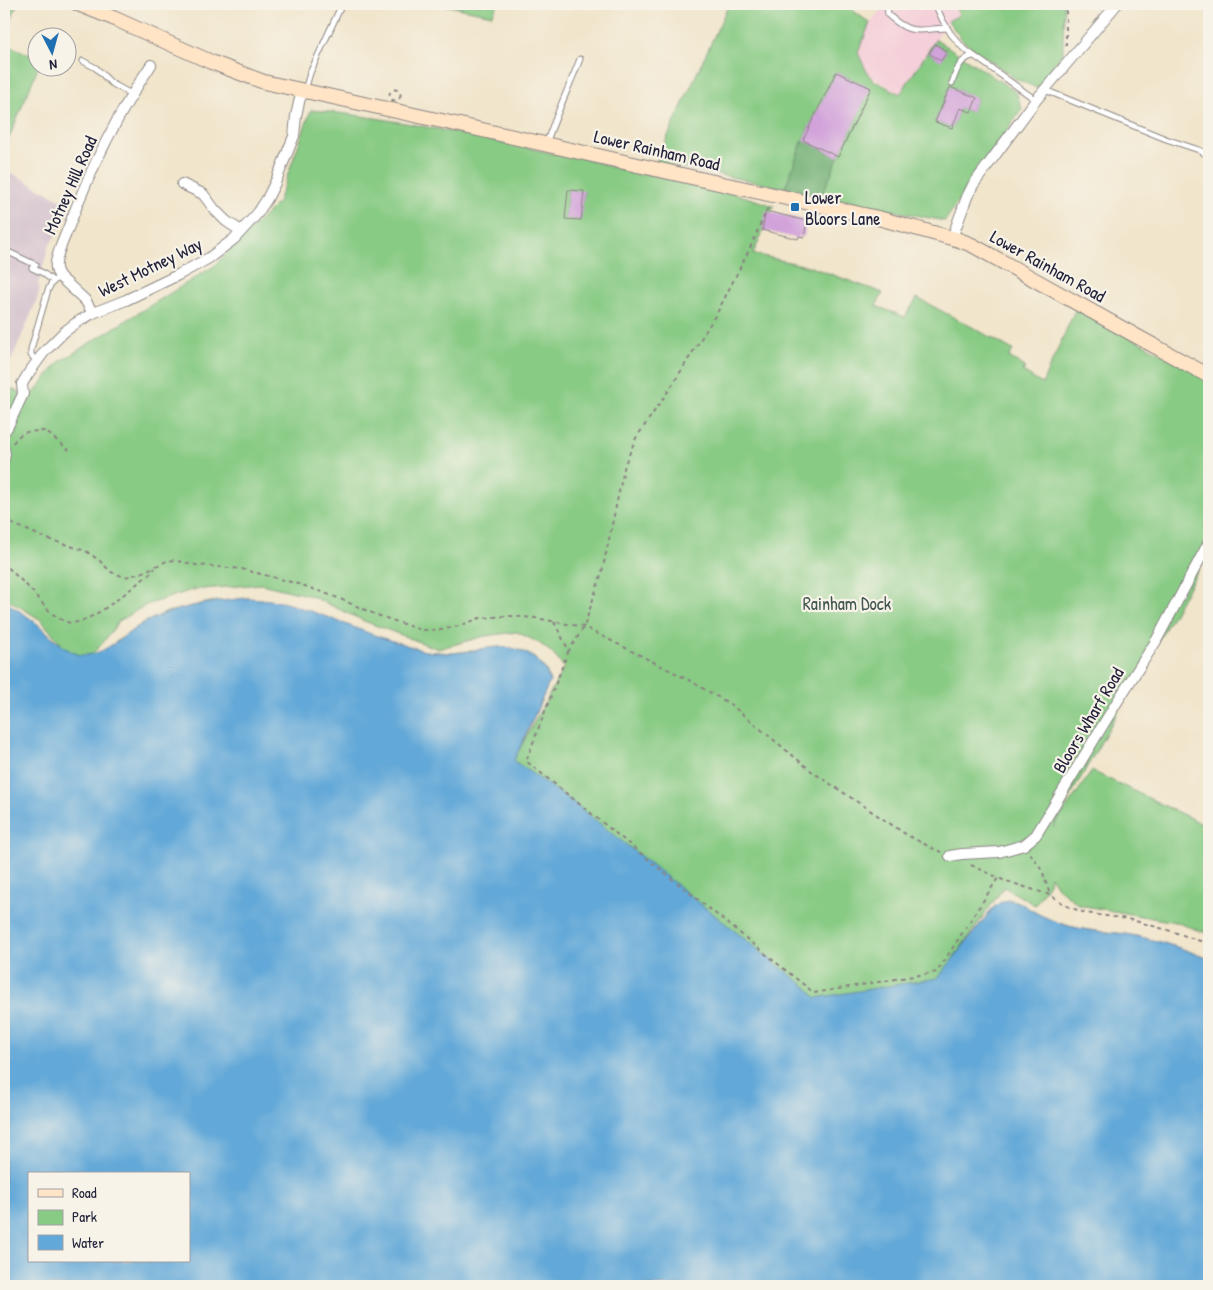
<svg xmlns="http://www.w3.org/2000/svg" width="1213" height="1290" font-family="'Patrick Hand',sans-serif">
	<rect width="100%" height="100%" fill="#f7f3e8"/>
	<filter id="ink" filterUnits="userSpaceOnUse"><feTurbulence type="fractalNoise" baseFrequency=".02" numOctaves="2"/><feDisplacementMap in="SourceGraphic" scale="10" xChannelSelector="R" yChannelSelector="G"/><feConvolveMatrix kernelMatrix="1 2 1 2 8 2 1 2 1" color-interpolation-filters="sRGB"/></filter>
	<filter id="wash" filterUnits="userSpaceOnUse"><feTurbulence type="fractalNoise" baseFrequency=".0096" numOctaves="4" result="noise"/><feDisplacementMap in="SourceGraphic" scale="20" xChannelSelector="R" yChannelSelector="G"/><feGaussianBlur stdDeviation="1.12" result="paint"/><feColorMatrix in="noise" values="0 0 0 0 0 0 0 0 0 0 0 0 0 0 0 0 0 1.4 0 .05"/><feComposite in="paint" operator="in"/></filter>
	<g filter="url(#wash)">
		<rect width="100%" height="100%" fill="#f1e5cb"/>
		<path fill="#f5cfd9" d="M 886,4 L 954,4 L 959,16 L 948,21 L 900,94 L 868,74 L 858,53 L 870,23 Z"/>
		<path fill="#d1bdcb" d="M 4,169 L 72,206 L 48,248 L 38,285 L 40,289 L 37,300 L 4,377 Z"/>
		<g fill="#88cb84" stroke="#557660" fill-rule="evenodd">
			<path d="M 4,4 L 17,4 L 4,40 Z"/>
			<path d="M 439,4 L 498,4 L 492,15 Z"/>
			<path d="M 729,4 L 844,4 L 870,23 L 858,53 L 868,74 L 873,80 L 900,94 L 936,39 L 1016,92 L 1022,109 L 945,221 L 821,197 L 838,157 L 870,88 L 836,72 L 803,140 L 785,188 L 656,162 ZM 935,44 L 947,51 L 941,60 L 929,53 ZM 950,87 L 977,98 L 971,112 L 960,108 L 952,128 L 935,122 Z"/>
			<path d="M 954,4 L 1064,4 L 1063,53 L 1037,88 L 1016,79 L 964,42 L 948,21 L 959,15 Z"/>
			<path d="M 4,43 L 37,58 L 38,68 L 4,150 Z"/>
			<path d="M 311,110 C 397,118 481,138 565,156 L 572,154 L 611,167 L 718,188 L 774,206 L 753,254 L 811,267 L 883,293 L 876,306 L 905,317 L 917,298 L 972,327 L 1013,350 L 1009,357 L 1025,367 L 1023,372 L 1042,384 L 1076,308 L 1209,379 L 1209,551 L 1053,827 L 1092,771 L 1209,827 L 1209,934 L 1175,922 L 1079,905 L 1057,887 L 1050,876 L 1049,883 L 1035,905 L 1004,887 L 954,957 L 993,908 C 1009,894 1017,901 1033,911 C 1049,920 1065,926 1083,929 C 1097,932 1111,932 1125,934 C 1154,939 1182,948 1209,959 L 1209,1286 L 413,1240 L 4,1286 L 4,601 L 34,622 L 62,645 L 41,620 L 4,597 L 4,385 L 18,392 L 33,394 L 59,362 L 214,266 L 278,202 ZM 568,190 L 584,192 L 581,220 L 565,218 ZM 261,584 L 311,596 L 364,621 L 438,649 L 485,636 L 517,632 L 539,643 L 551,652 L 564,667 L 518,752 L 550,681 L 547,672 L 541,664 L 532,656 L 522,651 L 511,648 L 500,647 L 452,653 L 425,651 L 384,639 L 291,605 L 269,600 L 247,598 L 210,602 L 167,612 L 143,623 L 103,651 L 92,654 L 102,644 L 119,621 L 146,605 L 192,590 ZM 29,1174 L 189,1174 L 189,1261 L 29,1261 Z"/>
		</g>
		<path fill="#6eaf72" stroke="#486856" d="M 803,140 L 838,157 L 821,197 L 785,188 Z"/>
		<path fill="#62a8d8" stroke="#42658a" fill-rule="evenodd" d="M 247,598 C 262,599 277,600 292,605 C 330,616 365,634 403,644 C 410,646 418,649 425,651 C 433,652 443,653 451,653 C 468,653 484,647 500,647 C 523,647 543,660 550,681 L 514,761 L 570,800 L 780,967 L 808,988 L 816,998 L 938,978 L 993,908 C 1009,894 1017,901 1033,911 C 1049,920 1065,926 1083,929 C 1097,932 1111,932 1125,934 C 1154,939 1182,948 1209,959 L 1209,1286 L 4,1286 L 4,601 C 14,608 25,614 35,622 C 49,633 61,648 77,654 C 100,661 126,632 144,623 C 176,606 212,602 247,598 ZM 29,1174 L 189,1174 L 189,1261 L 29,1261 Z"/>
		<g id="blocks">
			<g fill="#d2a2da">
				<path d="M 935,44 L 947,51 L 941,61 L 929,53 Z"/>
				<path d="M 836,72 L 871,88 L 838,157 L 803,140 Z"/>
				<path d="M 950,87 L 977,98 L 971,112 L 960,108 L 952,128 L 935,122 Z"/>
				<path d="M 568,190 L 584,191 L 581,220 L 565,219 Z"/>
				<path d="M 766,211 L 807,221 L 804,237 L 799,236 L 798,239 L 762,230 Z"/>
			</g>
		</g>
	</g>
	<g filter="url(#ink)">
		<use href="#blocks" fill-opacity="0" stroke="#8a8483" stroke-width="1"/>
		<g fill="none" stroke-linecap="round" stroke-linejoin="round">
			<defs>
				<g id="lane">
					<path d="M 887,4 L 888,15 C 913,37 918,29 947,28"/>
					<path d="M 935,4 L 943,21 L 951,34 L 963,48 L 1036,100"/>
					<path d="M 83,61 L 96,68 L 111,83 L 131,94"/>
					<path d="M 952,83 C 956,72 959,59 973,56"/>
					<path d="M 305,90 L 310,73 L 342,4"/>
					<path d="M 1045,90 L 1166,139 L 1199,150 L 1209,156"/>
					<path d="M 546,144 C 556,115 569,87 580,59"/>
					<path d="M 4,250 L 36,265 L 32,268 L 43,273 L 53,281"/>
					<path d="M 37,361 L 31,355 L 31,349 L 48,290 L 51,284 L 59,276"/>
					<path d="M 4,443 C 8,451 9,456 4,464"/>
				</g>
				<g id="street">
					<path d="M 182,184 L 203,194 L 215,210 L 226,221 L 241,231"/>
					<path d="M 952,238 L 967,197 L 973,185 L 1036,100 L 1117,4"/>
					<path d="M 93,313 L 85,300 L 60,277 C 57,273 55,268 56,263 C 57,252 65,237 69,226 C 90,170 117,115 151,65"/>
					<path d="M 4,432 L 8,426 L 23,394 L 22,384 L 28,374 L 44,352 L 64,332 L 76,323 L 93,313 L 126,300 L 178,275 L 209,258 L 234,239 L 257,214 L 267,199 L 275,183 L 294,136 L 296,116 L 300,98 L 305,91"/>
					<path d="M 950,856 L 962,854 L 999,852 L 1024,845 L 1036,835 L 1117,702 L 1156,641 L 1209,542"/>
				</g>
				<path id="secondary" d="M 78,4 L 113,18 L 211,62 L 264,82 L 460,125 L 691,177 L 878,218 L 959,240 L 972,245 L 1138,337 L 1209,376"/>
			</defs>
			<use href="#lane" stroke="#8a8483" stroke-width="7"/>
			<use href="#street" stroke="#8a8483" stroke-width="12"/>
			<use href="#secondary" stroke="#8a8483" stroke-width="16"/>
			<g stroke="#8a8483" stroke-width="2" stroke-dasharray="4 4" stroke-linecap="butt">
				<path d="M 1066,46 L 1066,4"/>
				<circle cx="395" cy="95" r="5.5"/>
				<path d="M 13,443 C 22,429 30,432 45,431 L 69,450"/>
				<path d="M 4,520 L 45,538 L 86,551 L 100,561 L 111,572 L 125,577 L 141,573 L 169,560 L 178,561 L 196,565 L 242,569 L 302,585 L 338,598 L 377,615 L 421,630 L 440,630 L 459,626 L 480,618 L 510,616 L 535,618 L 584,627 L 687,679 L 730,704 L 814,773 L 907,835 L 930,847 L 941,852"/>
				<path d="M 4,561 C 10,572 22,580 30,589 C 41,601 51,617 67,622 C 87,629 134,585 151,573 L 155,568"/>
				<path d="M 554,622 L 567,647 L 568,652 L 526,761 L 814,993 L 937,972 L 998,878"/>
				<path d="M 568,652 L 584,627 L 602,572 L 625,464 L 636,438 L 673,384 L 718,311 L 750,248 L 768,207"/>
				<path d="M 1030,853 L 1038,864 L 1043,873 L 1050,895"/>
				<path d="M 971,865 L 1003,880 L 1050,895 L 1067,906 L 1085,913 L 1128,919 L 1171,931 L 1209,944"/>
			</g>
			<use href="#lane" stroke="#fff" stroke-width="5"/>
			<use href="#street" stroke="#fff" stroke-width="10"/>
			<use href="#secondary" stroke="#ffe4c6" stroke-width="14"/>
		</g>
	</g>
	<rect fill="#1f6fb2" stroke="#f7f3e8" stroke-width="2" x="790" y="202" width="10" height="10" rx="2.5"/>
	<g text-anchor="middle" dominant-baseline="central" stroke-width="4.5" stroke-linejoin="round" paint-order="stroke">
		<g font-size="18" fill="#22223b" stroke="#f7f3e8">
			<text transform="translate(657 150) rotate(13)">Lower Rainham Road</text>
			<text transform="translate(70 185) rotate(-66)">Motney Hill Road</text>
			<text transform="translate(1048 266) rotate(29)">Lower Rainham Road</text>
			<text transform="translate(150 267) rotate(-26)">West Motney Way</text>
			<text transform="translate(1088 720) rotate(-59)">Bloors Wharf Road</text>
		</g>
		<g font-size="18" fill="#22223b" stroke="#f7f3e8" text-anchor="start">
			<text x="805" y="197">Lower<tspan x="805" dy="21">Bloors Lane</tspan></text>
		</g>
		<g font-size="18" fill="#415551" stroke="#f7f3e8">
			<text x="847" y="603">Rainham Dock</text>
		</g>
	</g>
	<rect width="1213" height="1290" fill="none" stroke="#f7f3e8" stroke-width="20"/>
	<rect x="28" y="1172" width="162" height="90" fill="#f7f3e8" stroke="#a29fa3"/>
	<rect x="38" y="1189" width="25" height="8" fill="#ffe4c6" stroke="#a29fa3"/>
	<text x="72" y="1198" font-size="15" fill="#22223b">Road</text>
	<rect x="38" y="1210" width="25" height="15" fill="#88cb84" stroke="#a29fa3"/>
	<text x="72" y="1222" font-size="15" fill="#22223b">Park</text>
	<rect x="38" y="1235" width="25" height="15" fill="#62a8d8" stroke="#a29fa3"/>
	<text x="72" y="1248" font-size="15" fill="#22223b">Water</text>
	<g transform="translate(52 52) rotate(174)"><circle r="24" fill="#f7f3e8" stroke="#a29fa3"/>
	<path d="M0-4L9 19L0 12L-9 19Z" fill="#1f6fb2"/>
	<text y="-8" font-size="14" font-weight="bold" text-anchor="middle" fill="#22223b">N</text>
	</g>
</svg>
